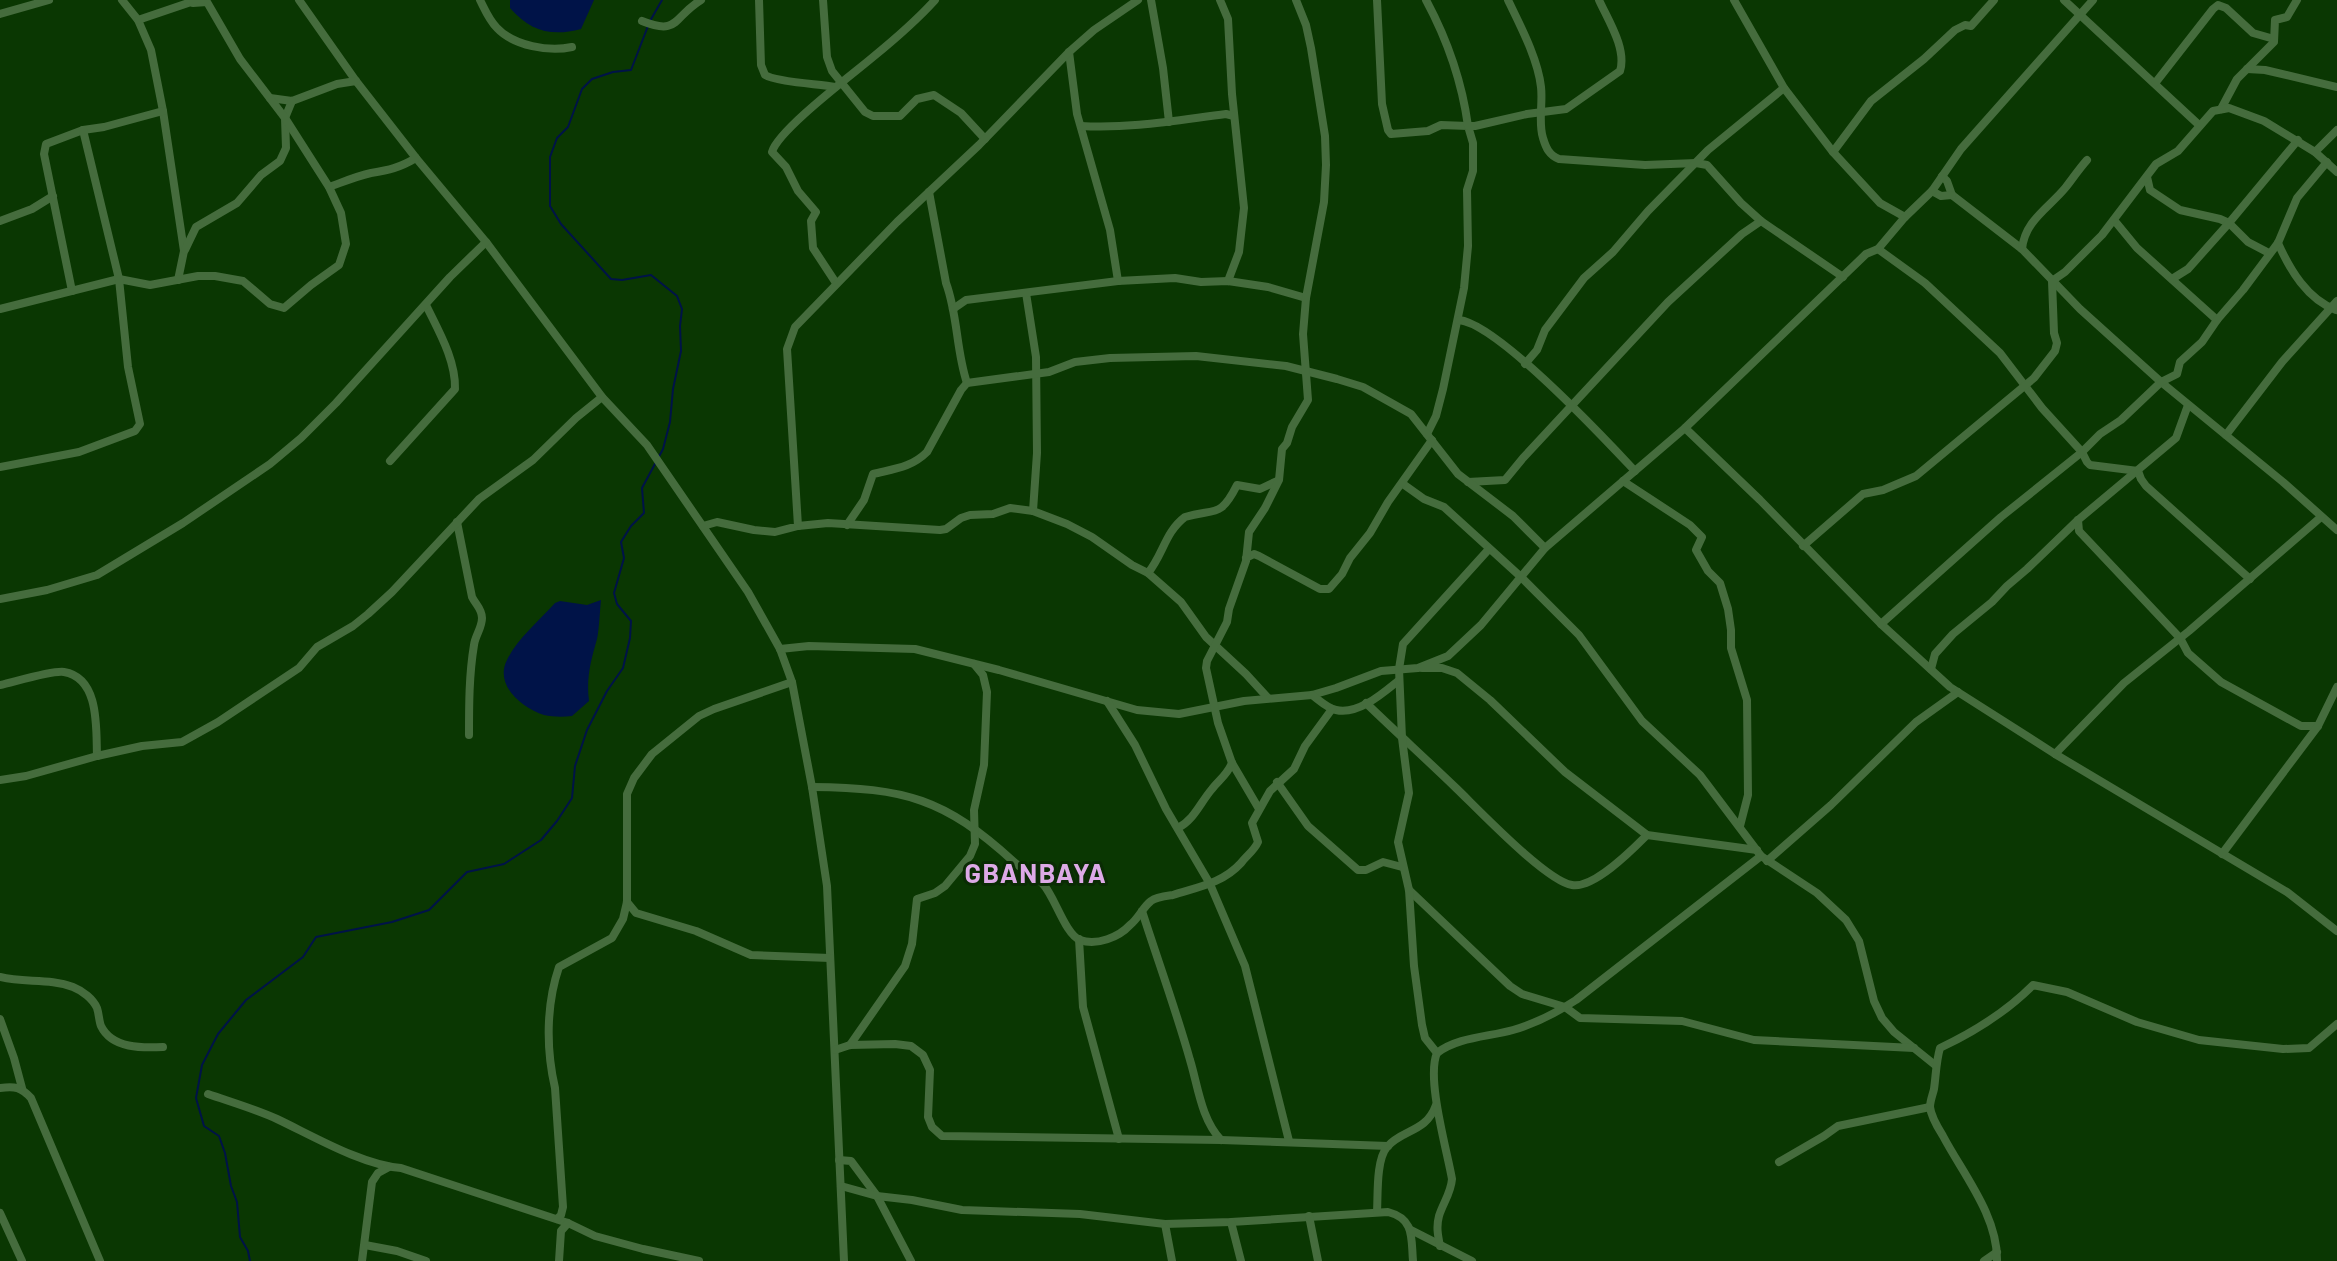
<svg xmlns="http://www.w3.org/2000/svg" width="2337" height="1261" font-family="Barlow,sans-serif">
	<rect width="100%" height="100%" fill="#0a3702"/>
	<g fill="#001348">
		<path d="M 510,0 L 594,0 L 581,29 C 551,37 530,31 510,8 Z"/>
		<path d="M 601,600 C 600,609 599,631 597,639 C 591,660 586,678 589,701 L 572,716 C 563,717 553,717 544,715 C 522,708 494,685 507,660 C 517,639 539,621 555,603 L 560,601 L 587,605 Z"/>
	</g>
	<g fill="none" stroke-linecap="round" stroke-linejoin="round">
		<g stroke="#001348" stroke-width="2">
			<path d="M 650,21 L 662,0"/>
			<path d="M 250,1261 L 248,1251 L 240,1237 L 237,1202 L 231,1186 L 225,1153 L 219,1136 L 204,1126 L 196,1098 L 202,1065 L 218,1034 L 246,1000 L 303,957 L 316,937 L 392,922 L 429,910 L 467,872 L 504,864 L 541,840 L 557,821 L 572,798 L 575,766 L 587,730 L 607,691 L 623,668 L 630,638 L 631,621 L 617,604 L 614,593 L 624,558 L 621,542 L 631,526 L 644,513 L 642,488 L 663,449 L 670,422 L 673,389 L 681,351 L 680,326 L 682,309 L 677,296 L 651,275 L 622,280 L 611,279 L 561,224 L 550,206 L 550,157 L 557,138 L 568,127 L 582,89 L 592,79 L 613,72 L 631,70 L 648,26"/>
		</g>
		<g stroke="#456c3d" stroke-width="8">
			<path d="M 122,0 L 138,20 L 151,50 L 163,111 L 184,251 L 178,280"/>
			<path d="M 299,0 L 356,81 L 416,158 L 486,242 L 602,397 L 647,445 L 748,592 L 780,649 L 792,682 L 812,787 L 827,886 L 844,1261"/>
			<path d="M 480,0 C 485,10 489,20 497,28 C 514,46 549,52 572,47"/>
			<path d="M 759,0 L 761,65 L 765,75 C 776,82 819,84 835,87"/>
			<path d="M 823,0 L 827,57 L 832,71 L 865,112 L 873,116 L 900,116 L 917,99 L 934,95 L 961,113 L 985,139"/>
			<path d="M 1151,0 L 1163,68 L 1169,122"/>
			<path d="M 1220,0 L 1228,19 L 1232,94 L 1244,208 L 1239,252 L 1228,281"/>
			<path d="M 1377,0 L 1382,104 L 1388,130 L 1391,134 L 1428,131 L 1441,125 L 1468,126 L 1473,143 L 1473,171 L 1467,190 L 1468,246 L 1464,288 L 1443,389 L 1436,416 L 1427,434"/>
			<path d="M 1426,0 C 1447,39 1462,82 1468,126 L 1475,126 L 1527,114 L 1566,109 L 1620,71 C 1627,49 1608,20 1599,0"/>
			<path d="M 1508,0 C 1520,25 1538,59 1541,87 C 1543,103 1538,123 1543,138 C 1546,148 1549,155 1559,159 L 1645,165 L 1696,163 L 1707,165 L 1741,203 L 1761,221 L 1843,277"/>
			<path d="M 1734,0 L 1784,88 L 1833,152 L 1880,203 L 1905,217"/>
			<path d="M 2064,0 L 2199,125"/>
			<path d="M 0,14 L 49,0"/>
			<path d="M 138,20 L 197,0"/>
			<path d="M 642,21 C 679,36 673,17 701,0"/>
			<path d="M 1069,52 L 1077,114 L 1110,230 L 1118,281"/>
			<path d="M 2247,69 L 2265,70 L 2337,87"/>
			<path d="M 2156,82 L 2213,9 L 2218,5 L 2226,8 L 2253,33 L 2274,39"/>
			<path d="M 270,98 L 292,101 L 337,84 L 356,81"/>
			<path d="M 2221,109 L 2237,79 L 2274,42 L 2275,20 L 2287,17 L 2297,0"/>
			<path d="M 1081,126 C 1129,129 1178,120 1226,114 L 1234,116"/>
			<path d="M 1833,152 L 1871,101 L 1924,59 L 1955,30 L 1965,25 L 1971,26 L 1994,0"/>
			<path d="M 2315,152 L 2337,130"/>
			<path d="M 1942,176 L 1947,181 L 1952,195 L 2022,249 L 2080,309 L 2161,382 L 2283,482 L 2337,530"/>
			<path d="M 2147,177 L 2150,190 L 2180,210 L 2220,219 L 2229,223 L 2248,242 L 2269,253"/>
			<path d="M 329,187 C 343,182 357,176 371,173 C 389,170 399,168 416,158"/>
			<path d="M 1932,191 L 1941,196 L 1952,195"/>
			<path d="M 929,192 L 946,283 C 958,315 956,351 967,383"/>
			<path d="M 2114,220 L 2137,248 L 2217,320"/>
			<path d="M 0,221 L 32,209 L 53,196"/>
			<path d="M 2278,243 C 2290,270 2307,299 2336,310"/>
			<path d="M 1878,249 L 1925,283 L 2000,353 L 2042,408 L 2082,452 L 2087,462 L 2090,465 L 2138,471 L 2141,479 L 2146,486 L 2250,579"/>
			<path d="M 2022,249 C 2025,220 2049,208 2066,187 C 2073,178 2079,169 2087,160"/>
			<path d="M 185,250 L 196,227 L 237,203 L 261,175 L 280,161 L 286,148 L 285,118 L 292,101"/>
			<path d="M 2172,279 L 2188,269 L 2229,223 L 2298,140"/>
			<path d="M 836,283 L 813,248 L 811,221 L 816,212 L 798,191 L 786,167 L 772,152 C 778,130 853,74 873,57 C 895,39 916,21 935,0"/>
			<path d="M 72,291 L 44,154 L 46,144 L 83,130 L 104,127 L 163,111"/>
			<path d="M 1026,293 L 1036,357 L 1037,453 L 1033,511 L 1067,524 L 1092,537 L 1132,565 L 1148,573 L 1181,602 L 1206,637 L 1246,674 L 1268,698"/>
			<path d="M 0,309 L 119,279 L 150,285 L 198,276 L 215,276 L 243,281 L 270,304 L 284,308 L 311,285 L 339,265 L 346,244 L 341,213 L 329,187 L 285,118 L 240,59 L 207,2 L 193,3"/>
			<path d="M 953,309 L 966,300 L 1118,281 L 1175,278 L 1201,282 L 1228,281 L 1268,287 L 1306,298"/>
			<path d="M 1459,320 C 1498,324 1605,439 1635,471"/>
			<path d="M 1525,364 L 1537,350 L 1545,330 L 1584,278 L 1613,252 L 1648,211 L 1708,150 L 1784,88"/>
			<path d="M 1685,428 L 1760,500 L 1881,624 L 1950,687 L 2055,754 L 2287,892 L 2337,931"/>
			<path d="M 2226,435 L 2282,362 L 2337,301"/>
			<path d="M 390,461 L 455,389 C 456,360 438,330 426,305"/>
			<path d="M 0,467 L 79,452 L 135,431 L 140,424 L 128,367 L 119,279 L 83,130"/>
			<path d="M 1623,481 L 1690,525 L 1702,537 L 1696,550 L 1708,571 L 1720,583 L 1728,609 L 1731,630 L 1731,648 L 1747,700 L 1748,795 L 1740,826"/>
			<path d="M 1468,482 L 1505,480 L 1523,458 L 1668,302 L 1742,234 L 1761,221"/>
			<path d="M 1403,484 L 1424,499 L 1444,507 L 1521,577 L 1579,635 L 1642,721 L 1700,775 L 1761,856 L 1817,893 L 1846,920 L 1859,941 L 1874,1001 L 1882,1018 L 1894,1032 L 1935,1065"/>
			<path d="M 2078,520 L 2079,531 L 2180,638 L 2188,653 L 2221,682 L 2301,726 L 2318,726"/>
			<path d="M 457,522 L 472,597 C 476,605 482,609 482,618 C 482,628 475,636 474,645 C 469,675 469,705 469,735"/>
			<path d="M 847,525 L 864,500 L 873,474 C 893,469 911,468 927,452 L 961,390 L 967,383 L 1049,372 L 1075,362 L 1110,358 L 1196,356 L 1286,366 L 1337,379 L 1363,387 L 1411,414 L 1458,474 L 1513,516 L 1545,548"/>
			<path d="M 703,526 L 717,522 L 754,530 L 775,532 L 798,526 L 787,349 L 795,327 L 897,222 L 979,145 L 1069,52 L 1094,30 L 1138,0"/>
			<path d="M 798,526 L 828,523 L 940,530 L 946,529 L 961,518 L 970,515 L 993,514 L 1010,508 L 1033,511"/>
			<path d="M 1803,546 L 1863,494 L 1883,490 L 1916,476 L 2034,378 L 2055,351 L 2057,343 L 2054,333 L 2052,281 L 2065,272 L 2102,235 L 2156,164 L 2178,151 L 2213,111 L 2229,108 L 2264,121 L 2315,152 L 2337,172"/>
			<path d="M 1246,558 L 1254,554 L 1259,556 L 1320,589 L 1329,589 L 1342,574 L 1350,558 L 1370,533 L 1388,502 L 1432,440"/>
			<path d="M 1148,573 C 1163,555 1165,532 1185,517 C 1215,508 1220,519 1237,485 L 1260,489 L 1277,481"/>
			<path d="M 0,599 L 47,590 L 97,575 L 183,523 L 270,464 L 301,438 L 336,403 L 450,277 L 486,242"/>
			<path d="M 1881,624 L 2001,517 L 2082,452 L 2100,434 L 2121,420 L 2161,382 L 2177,374 L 2180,362 L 2202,342 L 2217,320 L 2243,290 L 2278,243 L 2297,198 L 2327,162"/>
			<path d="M 780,649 L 809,646 L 915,649 L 999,670 L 1137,710 L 1179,714 L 1244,701 L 1312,695 L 1336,688 L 1381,671 L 1418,668 L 1448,656 L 1481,625 L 1545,548 L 1685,428 L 1866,254 L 1878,249 L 1905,217 L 1932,191 L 1961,149 L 2093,0"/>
			<path d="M 1422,668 L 1442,668 L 1457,673 L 1490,700 L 1565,772 L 1647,835 L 1757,850"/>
			<path d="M 1931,669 L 1935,654 L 1953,634 L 1992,602 L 2007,586 L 2027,569 L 2078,520 L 2176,438 L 2188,405"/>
			<path d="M 0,685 C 14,682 53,670 64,672 C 100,678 96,729 97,756"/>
			<path d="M 1312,695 C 1319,700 1327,708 1336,710 C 1358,715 1382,694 1398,681"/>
			<path d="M 1107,701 L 1135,745 L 1166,809 L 1210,884 L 1245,966 L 1289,1141"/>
			<path d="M 1366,703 C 1396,732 1427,760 1456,788 C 1478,809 1546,881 1572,885 C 1594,889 1633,849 1647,835"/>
			<path d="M 2055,754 L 2124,683 L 2189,631 L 2321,517"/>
			<path d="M 0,780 L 26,776 L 97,756 L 142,746 L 182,742 L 218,722 L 299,668 L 317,647 L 353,626 L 368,614 L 392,592 L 479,499 L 533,460 L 576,418 L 602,397"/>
			<path d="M 1277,782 L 1308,826 L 1358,870 L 1366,870 L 1383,862 L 1402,867"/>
			<path d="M 812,787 C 905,788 944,798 1014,862 C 1023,870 1035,875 1043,884 C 1055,897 1065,934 1080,940 C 1097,946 1119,937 1130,925 C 1138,919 1143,907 1151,901 C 1156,897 1166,896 1173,895 C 1198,887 1223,883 1241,863 C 1247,855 1254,851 1258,842 L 1252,823 L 1270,791 L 1294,769 L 1305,746 L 1332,709"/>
			<path d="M 1259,809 L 1232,763 L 1218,723 L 1206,668 L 1207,661 L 1227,622 L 1229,609 L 1246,561 L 1249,532 L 1265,508 L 1279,480 L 1282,449 L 1287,443 L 1292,427 L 1308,400 L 1303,334 L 1306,298 L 1324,202 L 1326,165 L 1325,136 L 1311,48 L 1306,25 L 1296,0"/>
			<path d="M 1178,828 C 1194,820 1200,803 1212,789 C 1220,779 1227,775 1232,763"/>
			<path d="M 2222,854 L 2318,726 L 2337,687"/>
			<path d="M 1767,861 L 1831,805 L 1916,722 L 1958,692"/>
			<path d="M 1409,890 L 1510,986 L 1522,994 L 1565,1007 L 1580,1018 L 1682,1021 L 1754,1040 L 1914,1048"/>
			<path d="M 627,902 L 636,913 L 696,931 L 751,955 L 830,958"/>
			<path d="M 1142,911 C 1158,961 1176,1010 1190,1060 C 1198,1086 1201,1119 1221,1140"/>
			<path d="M 1079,939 L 1083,1007 L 1119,1139"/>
			<path d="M 0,977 C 24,983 50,978 73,987 C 83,991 93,999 97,1008 C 99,1014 99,1021 101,1026 C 112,1049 143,1048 163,1047"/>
			<path d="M 0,1019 L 14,1058 L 22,1088"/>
			<path d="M 850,1045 L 905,966 L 912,944 L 917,899 L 935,893 L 945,886 L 970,856 L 975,844 L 974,810 L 984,765 L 987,692 L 983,675 L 974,664"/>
			<path d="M 835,1050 L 850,1045 L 895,1044 L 911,1046 L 923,1055 L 930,1070 L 928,1117 L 932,1127 L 942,1136 L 1221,1140 L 1388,1146"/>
			<path d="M 1437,1053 L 1425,1038 L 1422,1025 L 1414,966 L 1409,890 L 1398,842 L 1409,793 L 1402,738 L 1399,669 L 1403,644 L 1489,549"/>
			<path d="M 0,1088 C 15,1086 21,1087 31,1098 L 100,1261"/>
			<path d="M 208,1094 C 231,1102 255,1109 277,1119 C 313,1136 362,1165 401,1168 L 568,1223 L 595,1236 L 643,1249 L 699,1261"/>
			<path d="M 839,1160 L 851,1161 L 877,1196 L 911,1261"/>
			<path d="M 1779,1162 L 1824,1136 L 1838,1126 L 1930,1107"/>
			<path d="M 841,1186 L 877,1196 L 912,1200 L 962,1210 L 1080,1214 L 1165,1224 L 1231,1222 L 1388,1212 C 1415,1219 1411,1238 1413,1261"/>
			<path d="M 1377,1212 C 1378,1195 1376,1160 1387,1147 C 1402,1129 1426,1133 1436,1105"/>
			<path d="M 0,1213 L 22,1261"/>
			<path d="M 1309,1216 L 1318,1261"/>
			<path d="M 557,1219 L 561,1215 L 563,1207 L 555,1088 C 546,1049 546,1005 559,967 L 612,938 L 623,919 L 627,902 L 627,794 L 634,778 L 652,754 L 699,716 L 714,709 L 792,682"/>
			<path d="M 1231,1222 L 1241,1261"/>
			<path d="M 1165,1224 L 1172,1261"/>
			<path d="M 1411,1230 L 1472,1261"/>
			<path d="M 365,1245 L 397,1251 L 426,1261"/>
			<path d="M 1440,1246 C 1438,1236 1436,1227 1439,1216 C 1443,1203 1451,1193 1452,1179 C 1447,1150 1426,1078 1437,1053 C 1458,1037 1488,1037 1513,1030 C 1537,1023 1556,1013 1576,1000 L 1761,856"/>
			<path d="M 362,1261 L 372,1182 L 378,1173 L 389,1167"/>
			<path d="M 559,1261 L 561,1231 L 568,1223"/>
			<path d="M 1984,1261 L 1997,1252"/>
			<path d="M 1997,1261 C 1998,1216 1963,1174 1943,1136 C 1938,1128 1931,1117 1930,1107 C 1930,1101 1933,1094 1934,1089 C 1936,1075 1936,1062 1940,1048 C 1974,1032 2006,1012 2033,985 L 2067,992 L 2137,1022 L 2199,1040 L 2283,1049 L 2309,1048 L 2337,1024"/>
		</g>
	</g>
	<g text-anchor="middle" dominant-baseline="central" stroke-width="6" stroke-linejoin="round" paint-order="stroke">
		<g font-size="27" font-weight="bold" letter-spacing="1.5" fill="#ddaae7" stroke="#0a2b04">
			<text x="1036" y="872">GBANBAYA</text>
		</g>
	</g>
</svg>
